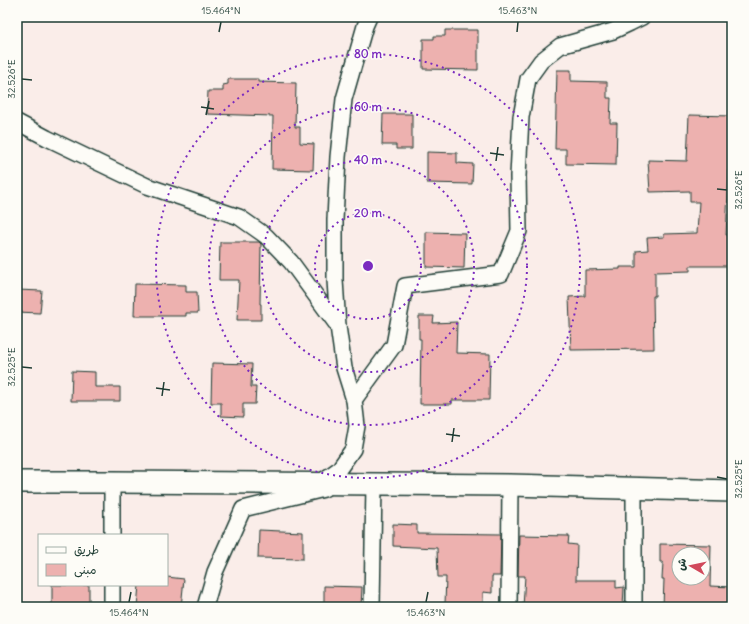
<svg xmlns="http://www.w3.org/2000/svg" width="749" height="624" font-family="Delius,'Playpen Sans Arabic',sans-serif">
	<rect width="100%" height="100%" fill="#faede9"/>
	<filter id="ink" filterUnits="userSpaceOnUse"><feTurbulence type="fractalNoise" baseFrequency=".025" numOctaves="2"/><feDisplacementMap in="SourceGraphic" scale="8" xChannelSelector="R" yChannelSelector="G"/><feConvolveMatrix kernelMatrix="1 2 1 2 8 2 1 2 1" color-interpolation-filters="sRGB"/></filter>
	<g filter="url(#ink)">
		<g fill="#edb1af" stroke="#1f3d34" fill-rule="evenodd">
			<path d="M 445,30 L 478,30 L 478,70 L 423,69 L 423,39 L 434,39 L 434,36 L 445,36 Z"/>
			<path d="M 557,70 L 571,70 L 571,81 L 607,82 L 607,98 L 611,98 L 610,123 L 617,123 L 616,165 L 566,164 L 566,149 L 555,149 Z"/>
			<path d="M 228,79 L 258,79 L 258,82 L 296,83 L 295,127 L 300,127 L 300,143 L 314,144 L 313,170 L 272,169 L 273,116 L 207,114 L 208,91 L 223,91 L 223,85 L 228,84 Z"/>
			<path d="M 383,114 L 412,114 L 412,149 L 396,149 L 396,145 L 382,145 Z"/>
			<path d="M 689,115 L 732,116 L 732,148 L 730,148 L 726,235 L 732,235 L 732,266 L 690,266 L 690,271 L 655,272 L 655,296 L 653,296 L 654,349 L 571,350 L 569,297 L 585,296 L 585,270 L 620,269 L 620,267 L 636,267 L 636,251 L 648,250 L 647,238 L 664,237 L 664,234 L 697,233 L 699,202 L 690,202 L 690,191 L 650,192 L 648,160 L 687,161 Z"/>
			<path d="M 427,152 L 457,153 L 457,163 L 473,164 L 472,184 L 427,183 Z"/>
			<path d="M 426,232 L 465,233 L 464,268 L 426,267 Z"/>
			<path d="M 220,242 L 259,242 L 261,244 L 260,304 L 261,304 L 261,320 L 237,320 L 239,280 L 219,280 Z"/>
			<path d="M 135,284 L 186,285 L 186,292 L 197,292 L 198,313 L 186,313 L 186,316 L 134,316 Z"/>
			<path d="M 17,290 L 42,291 L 40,313 L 17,312 Z"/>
			<path d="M 419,316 L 434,316 L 433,323 L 457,322 L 456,353 L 490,354 L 489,400 L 452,400 L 452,404 L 420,404 L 421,339 L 419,339 Z"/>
			<path d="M 212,363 L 252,364 L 251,387 L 256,387 L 255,404 L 243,404 L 243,417 L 221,416 L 221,403 L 211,403 Z"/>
			<path d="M 72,371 L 95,372 L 95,387 L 120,387 L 120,401 L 71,401 Z"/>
			<path d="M 393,524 L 417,525 L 417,533 L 501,534 L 500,576 L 492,576 L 492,593 L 483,592 L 483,605 L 445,604 L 446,577 L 438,577 L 437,548 L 393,546 Z"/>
			<path d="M 259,530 L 303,532 L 303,559 L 258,558 Z"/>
			<path d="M 519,535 L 569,536 L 568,544 L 577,545 L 576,580 L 616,580 L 616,588 L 624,587 L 623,607 L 523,607 L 525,576 L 518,576 Z"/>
			<path d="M 660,544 L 711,545 L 710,586 L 732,587 L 732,607 L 663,607 L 664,579 L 662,579 L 663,562 L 660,562 ZM 679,554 L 703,554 L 703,578 L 679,578 Z"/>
			<path d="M 167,577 L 184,579 L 181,607 L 137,607 L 139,585 L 167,585 Z"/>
			<rect x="52" y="585" width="37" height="22"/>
			<path d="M 324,586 L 362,587 L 361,607 L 324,607 Z"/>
		</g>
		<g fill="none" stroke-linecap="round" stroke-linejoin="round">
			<defs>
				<g id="street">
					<path d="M 17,122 L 47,138 L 147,186 L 239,217 L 266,236 L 291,262 L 338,326"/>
					<path d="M 354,400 L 394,345 L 405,286 L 501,274 L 519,231 L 518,176 L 521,117 L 528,79 L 541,61 L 560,46 L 613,31 L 630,23 L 642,17"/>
					<path d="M 318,484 L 339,469 L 353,449 L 357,426 L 354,400 L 344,368 L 338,326 L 335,280 L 335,220 L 338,157 L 344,99 L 365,26 L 369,17"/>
					<path d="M 112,535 L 112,482"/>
					<path d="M 112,607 L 112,585"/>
					<path d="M 205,607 L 215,572 L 243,509 L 324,489"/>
					<path d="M 372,607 L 374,484"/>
					<path d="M 509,607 L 510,485"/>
					<path d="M 634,607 L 634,489"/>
				</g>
				<path id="secondary" d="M 17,482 L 112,482 L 510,485 L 732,491"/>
			</defs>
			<use href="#street" stroke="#1f3d34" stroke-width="18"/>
			<use href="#secondary" stroke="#1f3d34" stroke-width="24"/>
			<use href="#street" stroke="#fdfcf7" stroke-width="15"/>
			<use href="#secondary" stroke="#fdfcf7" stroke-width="21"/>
		</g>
	</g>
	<path fill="none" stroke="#1f3d34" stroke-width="1.5" d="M 219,32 L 221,22M 517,32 L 518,22M 22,79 L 32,80M 201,107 L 214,109M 206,115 L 209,101M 490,153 L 504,155M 496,161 L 498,147M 717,189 L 727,190M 22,367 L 32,368M 156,388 L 170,390M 162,396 L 164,382M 446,434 L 460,436M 452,442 L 454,428M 717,477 L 727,479M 129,602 L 131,592M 426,602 L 428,592"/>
	<g fill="none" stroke="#7b2cbf" stroke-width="2" stroke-dasharray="2 4">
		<circle cx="368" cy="266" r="53"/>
		<circle cx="368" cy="266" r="106"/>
		<circle cx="368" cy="266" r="159"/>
		<circle cx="368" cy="266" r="212"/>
	</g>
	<circle cx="368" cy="266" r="6" fill="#7b2cbf" stroke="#fdfcf7" stroke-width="2"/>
	<g font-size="12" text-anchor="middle" font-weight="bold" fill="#7b2cbf" stroke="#fdfcf7" stroke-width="3" stroke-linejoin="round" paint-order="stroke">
		<text x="368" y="58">80 m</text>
		<text x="368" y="111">60 m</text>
		<text x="368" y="164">40 m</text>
		<text x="368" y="217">20 m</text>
	</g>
	<rect width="749" height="624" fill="none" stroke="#fdfcf7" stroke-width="44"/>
	<rect x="38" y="534" width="130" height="52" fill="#fdfcf7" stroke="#a4b0a9"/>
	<rect x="46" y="547" width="20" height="6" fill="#fdfcf7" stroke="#a4b0a9"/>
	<text x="74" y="554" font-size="12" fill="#1f3d34">طريق</text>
	<rect x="46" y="564" width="20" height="12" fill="#edb1af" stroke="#a4b0a9"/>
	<text x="74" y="574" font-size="12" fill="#1f3d34">مبنى</text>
	<g transform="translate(691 566) rotate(279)"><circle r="19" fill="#fdfcf7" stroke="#a4b0a9"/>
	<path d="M0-3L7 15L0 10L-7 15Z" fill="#d1495b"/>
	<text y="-6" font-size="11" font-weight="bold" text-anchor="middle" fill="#1f3d34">ش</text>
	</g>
	<rect x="22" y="22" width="705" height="580" fill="none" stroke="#1f3d34" stroke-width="1.5"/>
	<g font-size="10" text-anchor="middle" fill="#1f3d34">
		<text x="221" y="14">15.464°N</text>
		<text x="518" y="14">15.463°N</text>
		<text transform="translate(11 79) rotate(-90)" y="4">32.526°E</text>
		<text transform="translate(738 190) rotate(-90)" y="4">32.526°E</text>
		<text transform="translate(11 367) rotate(-90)" y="4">32.525°E</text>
		<text transform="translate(738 479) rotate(-90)" y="4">32.525°E</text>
		<text x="129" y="616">15.464°N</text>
		<text x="426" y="616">15.463°N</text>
	</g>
</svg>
